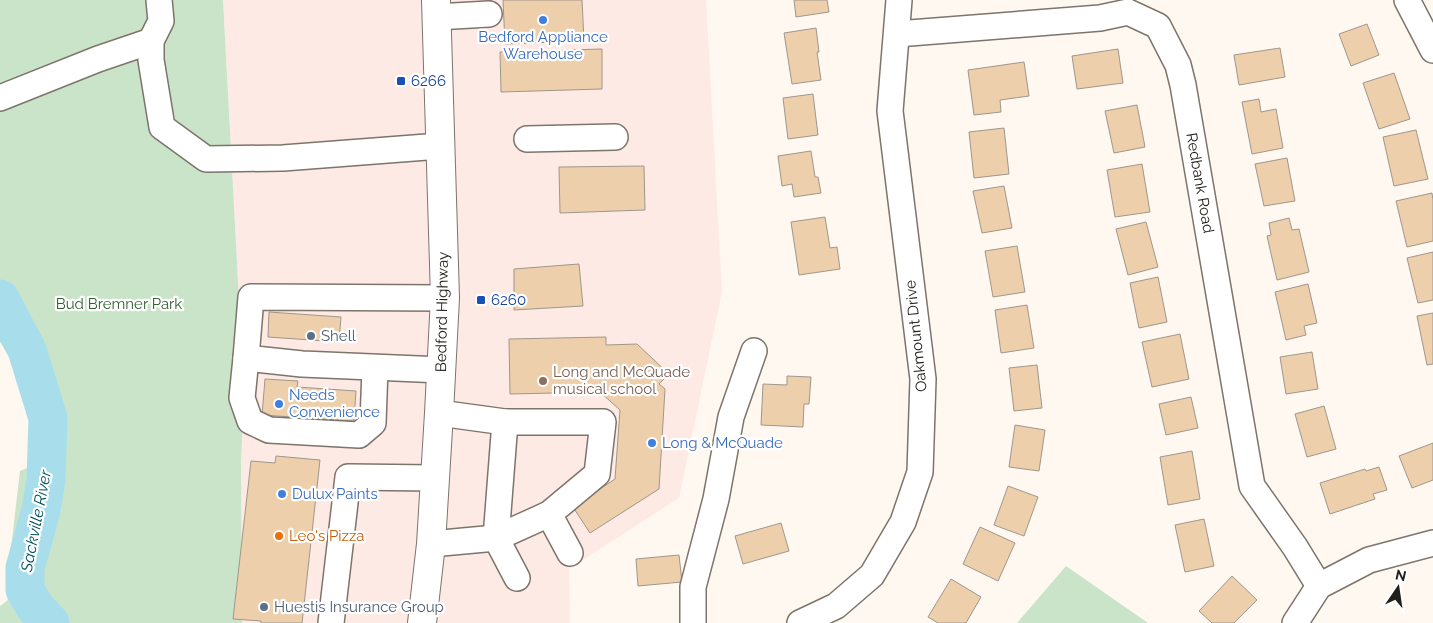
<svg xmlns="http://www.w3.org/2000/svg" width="1433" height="623" font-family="Raleway,sans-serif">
	<rect width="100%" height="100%" fill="#fef8f1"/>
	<path fill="#feeae4" d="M 223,0 L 706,0 L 722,292 L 679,498 L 569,569 L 570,623 L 242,623 L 241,464 L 244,394 Z"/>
	<g fill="#cae4c9">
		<path d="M 0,0 L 223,0 L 244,394 L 241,464 L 242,623 L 0,623 L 0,606 L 9,599 L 11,548 L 20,471 L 50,458 L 42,424 L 12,359 L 0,342 Z"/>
		<path d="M 1066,566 L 1148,623 L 1017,623 Z"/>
	</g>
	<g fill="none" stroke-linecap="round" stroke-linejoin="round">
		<path stroke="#a8deeb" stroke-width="39" d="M 0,299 L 27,350 L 48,418 L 46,480 L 41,510 L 25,568 L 25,590 L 35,607 L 50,623"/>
	</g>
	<g fill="#eecfac" stroke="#a0968b">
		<path d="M 503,0 L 582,0 L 584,41 L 505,44 Z"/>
		<path d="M 794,0 L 827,0 L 829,12 L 796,17 Z"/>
		<path d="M 1367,24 L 1379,55 L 1351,66 L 1339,34 Z"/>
		<path d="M 816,28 L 819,52 L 817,52 L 821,80 L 792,84 L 784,33 Z"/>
		<path d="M 1280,48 L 1285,77 L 1239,85 L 1234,55 Z"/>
		<path d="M 602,49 L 602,89 L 501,92 L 500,52 Z"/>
		<path d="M 1118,49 L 1123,83 L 1077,89 L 1072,56 Z"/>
		<path d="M 1024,62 L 1029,96 L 1000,100 L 1001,112 L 974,115 L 968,70 Z"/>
		<path d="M 1394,73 L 1410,119 L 1379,129 L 1363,83 Z"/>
		<path d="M 813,94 L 818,135 L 788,139 L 783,98 Z"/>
		<path d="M 1259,99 L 1261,112 L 1276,109 L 1283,148 L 1252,154 L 1242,102 Z"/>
		<path d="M 1137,105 L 1145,147 L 1114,153 L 1105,111 Z"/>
		<path d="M 1004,128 L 1009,174 L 974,178 L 969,132 Z"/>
		<path d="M 1416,130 L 1428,179 L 1394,186 L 1383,137 Z"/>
		<path d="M 811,151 L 815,177 L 818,177 L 821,193 L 794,197 L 792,184 L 782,186 L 778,156 Z"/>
		<path d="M 1287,158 L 1295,201 L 1264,206 L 1255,164 Z"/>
		<path d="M 1142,164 L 1150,212 L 1115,217 L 1107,170 Z"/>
		<path d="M 644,166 L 645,210 L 560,213 L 559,167 Z"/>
		<path d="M 1004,186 L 1012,228 L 982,233 L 973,191 Z"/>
		<path d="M 1432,193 L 1433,200 L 1433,241 L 1407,247 L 1396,201 Z"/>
		<path d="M 825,217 L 830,248 L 837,247 L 840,269 L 799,275 L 791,222 Z"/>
		<path d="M 1289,218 L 1292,230 L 1299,229 L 1309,272 L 1277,280 L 1267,236 L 1271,235 L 1269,223 Z"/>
		<path d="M 1146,222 L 1158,267 L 1128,275 L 1116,229 Z"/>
		<path d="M 1017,246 L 1025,292 L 993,297 L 985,251 Z"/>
		<path d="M 1433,252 L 1433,300 L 1418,303 L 1407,258 Z"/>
		<path d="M 579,264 L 583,306 L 514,310 L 514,269 Z"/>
		<path d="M 1158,277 L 1167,322 L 1139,328 L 1130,283 Z"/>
		<path d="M 1308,284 L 1317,323 L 1304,326 L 1306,335 L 1286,340 L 1275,292 Z"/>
		<path d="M 1027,305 L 1034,348 L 1001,353 L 995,310 Z"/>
		<path d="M 269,312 L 341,317 L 339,342 L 268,337 Z"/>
		<path d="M 1433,313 L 1433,364 L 1427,365 L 1417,316 Z"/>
		<path d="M 1180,334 L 1189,379 L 1152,387 L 1142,342 Z"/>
		<path d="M 606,337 L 606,345 L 637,344 L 669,374 L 659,384 L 665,389 L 659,489 L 590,533 L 573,507 L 615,479 L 620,410 L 600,392 L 510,394 L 509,339 Z"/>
		<path d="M 1312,352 L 1318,389 L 1286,394 L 1280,357 Z"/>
		<path d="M 1037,365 L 1042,408 L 1014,411 L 1009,368 Z"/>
		<path d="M 787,376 L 811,377 L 809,404 L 804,404 L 803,427 L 761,425 L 763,384 L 787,385 Z"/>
		<path d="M 265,379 L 298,381 L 297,387 L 356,391 L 354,421 L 262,415 Z"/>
		<path d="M 1191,397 L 1198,428 L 1166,435 L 1159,404 Z"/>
		<path d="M 1324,406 L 1336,449 L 1307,457 L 1295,414 Z"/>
		<path d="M 1015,425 L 1045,430 L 1039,471 L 1009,467 Z"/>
		<path d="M 1433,443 L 1433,480 L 1412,488 L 1399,456 Z"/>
		<path d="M 1192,451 L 1200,499 L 1168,505 L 1160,457 Z"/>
		<path d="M 276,456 L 320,460 L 302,623 L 261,623 L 261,621 L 233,619 L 251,461 L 275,463 Z"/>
		<path d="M 1379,467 L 1387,490 L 1373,494 L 1375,499 L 1330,514 L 1320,483 L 1365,469 L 1366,471 Z"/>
		<path d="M 1008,486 L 1038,497 L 1024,536 L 994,525 Z"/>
		<path d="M 1204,519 L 1214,566 L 1185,572 L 1175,525 Z"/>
		<path d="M 781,523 L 789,551 L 743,564 L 735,536 Z"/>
		<path d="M 980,527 L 1015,543 L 998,581 L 963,564 Z"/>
		<path d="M 679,555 L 682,582 L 638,586 L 636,559 Z"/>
		<path d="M 1232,576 L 1257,600 L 1234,623 L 1212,623 L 1199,611 Z"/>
		<path d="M 951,579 L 981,597 L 966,623 L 938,623 L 928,617 Z"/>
	</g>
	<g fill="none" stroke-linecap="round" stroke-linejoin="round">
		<defs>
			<g id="minor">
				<path d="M 159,0 L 161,21 L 151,41 L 151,60 L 162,127 L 206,159 L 283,158 L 440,146"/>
				<path d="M 1407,0 L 1433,50"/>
				<path d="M 436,17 L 489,14"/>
				<path d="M 897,34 L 1100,18 L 1128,12 L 1158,26 L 1178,65 L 1183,85 L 1252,486 L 1295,547 L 1319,586"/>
				<path d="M 0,98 L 98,59 L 151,41"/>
				<path d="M 527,139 L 615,137"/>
				<path d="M 246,358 L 242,398 L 250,421 L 269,430 L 359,435 L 373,423 L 375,368"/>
				<path d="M 442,370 L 302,364 L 246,358 L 251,297 L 445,298"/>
				<path d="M 505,422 L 496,538 L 517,578"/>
				<path d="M 549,514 L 570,553"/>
				<path d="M 431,544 L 496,538 L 549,514 L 597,474 L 603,422 L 505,422 L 439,413"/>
				<path d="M 331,623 L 348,477 L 435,478"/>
				<path d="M 693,623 L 693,587 L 716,499 L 731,417 L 754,351"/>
				<path d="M 800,623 L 836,606 L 872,575 L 903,522 L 920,472 L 923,379 L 890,111 L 899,0"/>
				<path d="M 1295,623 L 1319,586 L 1369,560 L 1433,543"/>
			</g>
			<path id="major" d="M 422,623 L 431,544 L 439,413 L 445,298 L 436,0"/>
		</defs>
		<use href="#minor" stroke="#7d746a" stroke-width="28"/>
		<use href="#major" stroke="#7d746a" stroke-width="30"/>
		<use href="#minor" stroke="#fff" stroke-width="25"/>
		<use href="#major" stroke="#fff" stroke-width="28"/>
	</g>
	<g fill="#3f7fe0" stroke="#fff" stroke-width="2">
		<circle cx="543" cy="20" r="5"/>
		<circle cx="279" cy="404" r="5"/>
		<circle cx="652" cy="443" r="5"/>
		<circle cx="282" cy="494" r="5"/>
	</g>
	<g fill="#1a4fb4" stroke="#fff" stroke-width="2">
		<rect x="396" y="76" width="10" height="10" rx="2.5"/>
		<rect x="476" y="295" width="10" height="10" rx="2.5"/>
	</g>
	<g fill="#5c6f8a" stroke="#fff" stroke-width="2">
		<circle cx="311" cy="336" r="5"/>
		<circle cx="264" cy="607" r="5"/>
	</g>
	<circle fill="#8d6e63" stroke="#fff" stroke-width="2" cx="543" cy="381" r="5"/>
	<circle fill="#e8710a" stroke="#fff" stroke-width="2" cx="279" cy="536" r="5"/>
	<g text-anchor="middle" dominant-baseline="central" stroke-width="4.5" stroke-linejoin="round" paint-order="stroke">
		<g font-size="15" fill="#366cbe" stroke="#fff" text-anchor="start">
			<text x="543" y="37" text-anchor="middle">Bedford Appliance<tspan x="543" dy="17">Warehouse</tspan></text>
			<text x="289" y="395">Needs<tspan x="289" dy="17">Convenience</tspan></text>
			<text x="662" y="443">Long &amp; McQuade</text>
			<text x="292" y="494">Dulux Paints</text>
		</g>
		<g font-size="15" fill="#164399" stroke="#fff" text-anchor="start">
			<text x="411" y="81">6266</text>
			<text x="491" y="300">6260</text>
		</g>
		<g font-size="15" fill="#23201c" stroke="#fff">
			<text transform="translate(1200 183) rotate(80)">Redbank Road</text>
			<text transform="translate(442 312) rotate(-89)">Bedford Highway</text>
			<text transform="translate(916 336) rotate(-96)">Oakmount Drive</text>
		</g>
		<g font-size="15" fill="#326032" stroke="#fff">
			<text x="119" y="304">Bud Bremner Park</text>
		</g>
		<g font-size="15" fill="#4e5e75" stroke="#fff" text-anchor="start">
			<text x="321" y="336">Shell</text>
			<text x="274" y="607">Huestis Insurance Group</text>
		</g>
		<g font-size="15" fill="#785e54" stroke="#fff" text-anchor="start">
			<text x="553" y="372">Long and McQuade<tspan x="553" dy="17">musical school</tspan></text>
		</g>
		<g font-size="15" fill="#c56008" stroke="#fff" text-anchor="start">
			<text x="289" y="536">Leo's Pizza</text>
		</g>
		<g font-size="16" font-style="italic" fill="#00505d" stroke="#fff">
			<text transform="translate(36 521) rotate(-79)">Sackville River</text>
		</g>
	</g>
	<g transform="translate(1398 588) rotate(13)" stroke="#ffffff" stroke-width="4" paint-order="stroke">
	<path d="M0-4L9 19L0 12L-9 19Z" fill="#23201c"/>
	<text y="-8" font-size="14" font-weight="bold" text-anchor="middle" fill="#23201c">N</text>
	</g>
</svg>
